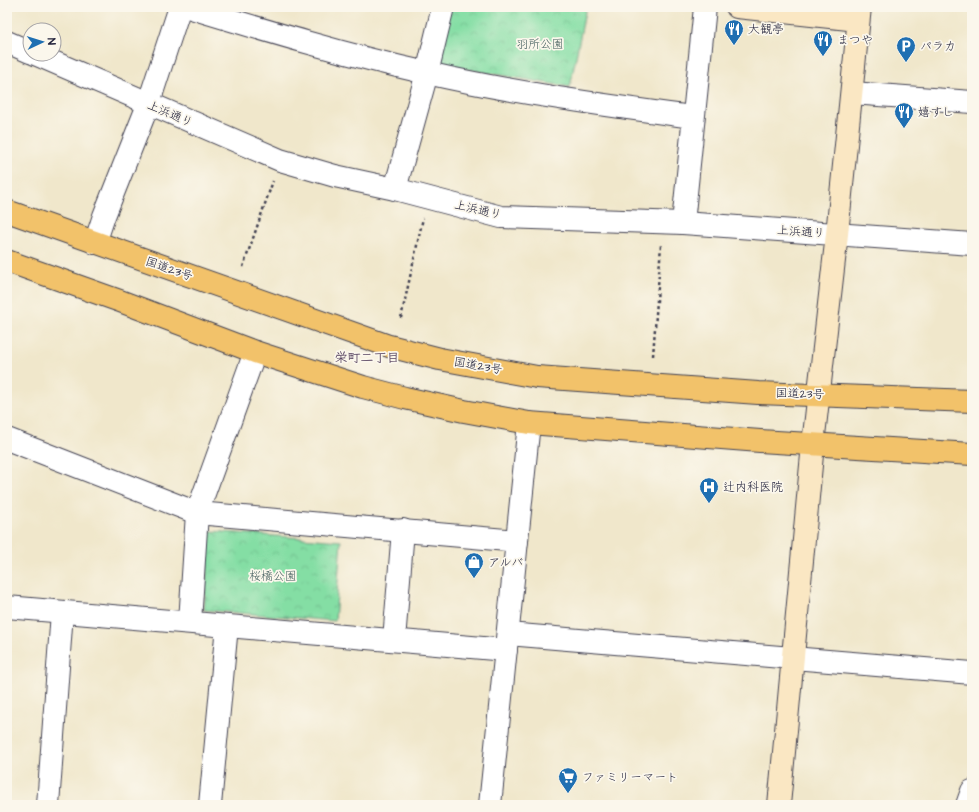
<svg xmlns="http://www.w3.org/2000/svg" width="979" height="812" font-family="'Architects Daughter','Klee One',sans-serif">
	<defs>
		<pattern id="park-crowns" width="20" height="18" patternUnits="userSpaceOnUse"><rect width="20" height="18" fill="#84dea4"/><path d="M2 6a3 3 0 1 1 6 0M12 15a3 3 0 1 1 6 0" fill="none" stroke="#72be8e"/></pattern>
	</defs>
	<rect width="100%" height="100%" fill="#fbf7ec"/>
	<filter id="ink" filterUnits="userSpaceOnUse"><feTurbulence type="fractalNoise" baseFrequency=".025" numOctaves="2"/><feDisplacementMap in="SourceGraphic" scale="8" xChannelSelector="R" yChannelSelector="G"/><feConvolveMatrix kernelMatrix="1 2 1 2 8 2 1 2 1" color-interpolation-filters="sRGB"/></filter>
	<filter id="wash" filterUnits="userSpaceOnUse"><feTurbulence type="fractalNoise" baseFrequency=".012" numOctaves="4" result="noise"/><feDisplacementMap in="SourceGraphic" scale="16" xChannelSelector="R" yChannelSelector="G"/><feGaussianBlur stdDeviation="0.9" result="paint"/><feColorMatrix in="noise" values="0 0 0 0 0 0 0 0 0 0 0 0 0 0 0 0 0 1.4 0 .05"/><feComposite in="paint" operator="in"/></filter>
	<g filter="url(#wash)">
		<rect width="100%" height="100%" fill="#f0e7cb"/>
		<g fill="url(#park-crowns)" stroke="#538070">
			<path d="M 450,7 L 586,7 L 570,87 L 442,65 L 437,56 Z"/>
			<path d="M 210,531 L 341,541 L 335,621 L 204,610 Z"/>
		</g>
	</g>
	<g filter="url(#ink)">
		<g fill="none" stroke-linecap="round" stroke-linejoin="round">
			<defs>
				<g id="street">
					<path d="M 188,7 C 267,31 346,55 427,73 C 514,93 603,105 692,117"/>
					<path d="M 7,42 L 30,52"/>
					<path d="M 35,54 L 280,160 L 335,176 L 395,189 L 501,217 L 683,223 L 972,244"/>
					<path d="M 852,93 L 972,102"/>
					<path d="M 395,189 L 427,73 L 443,7"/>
					<path d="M 683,223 L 705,7"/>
					<path d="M 95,243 L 104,216 L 148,105 L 180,7"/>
					<path d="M 7,439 L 197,513 L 517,541"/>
					<path d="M 7,607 L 506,650"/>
					<path d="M 190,622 L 197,513 L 255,352"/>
					<path d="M 508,634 L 972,673"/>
					<path d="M 394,640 L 403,530"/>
					<path d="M 48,805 L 62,612"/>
					<path d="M 210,805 L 227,626"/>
					<path d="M 490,805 L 529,423"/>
					<path d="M 967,805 L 972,791"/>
				</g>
				<g id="secondary">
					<path d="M 737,7 L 858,20"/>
					<path d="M 779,805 L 813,444 L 837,234 L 860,7"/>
				</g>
				<g id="highway">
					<path d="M 7,211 L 389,346 L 440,359 L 537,377 L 758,393 L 972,401"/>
					<path d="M 7,261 L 120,301 L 255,352 L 363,387 L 405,398 L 464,411 L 529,423 L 760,441 L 972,454"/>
				</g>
			</defs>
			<use href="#street" stroke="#414051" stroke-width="24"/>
			<use href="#secondary" stroke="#414051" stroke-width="24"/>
			<use href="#highway" stroke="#414051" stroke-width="24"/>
			<g stroke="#414051" stroke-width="2.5" stroke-dasharray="3 3" stroke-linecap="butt">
				<path d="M 243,267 L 273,181"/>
				<path d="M 401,318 L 423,218"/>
				<path d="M 653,356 L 661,245"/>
			</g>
			<use href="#street" stroke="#fff" stroke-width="22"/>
			<use href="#secondary" stroke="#fae7c3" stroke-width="22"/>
			<use href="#highway" stroke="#f2c26a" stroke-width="22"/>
		</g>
	</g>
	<defs>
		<symbol id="restaurant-pin" viewBox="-11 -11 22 30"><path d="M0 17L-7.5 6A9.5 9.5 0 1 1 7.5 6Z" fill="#1f6fb2" stroke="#fbf7ec"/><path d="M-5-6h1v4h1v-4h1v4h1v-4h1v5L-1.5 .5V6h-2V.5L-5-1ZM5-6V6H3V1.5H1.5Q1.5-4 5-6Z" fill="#fff"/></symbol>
		<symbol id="parking-pin" viewBox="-11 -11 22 30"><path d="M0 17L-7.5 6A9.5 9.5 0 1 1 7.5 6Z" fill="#1f6fb2" stroke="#fbf7ec"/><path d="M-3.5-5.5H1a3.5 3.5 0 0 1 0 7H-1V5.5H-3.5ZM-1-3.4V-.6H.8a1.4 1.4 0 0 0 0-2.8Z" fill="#fff"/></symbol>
		<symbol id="hospital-pin" viewBox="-11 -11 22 30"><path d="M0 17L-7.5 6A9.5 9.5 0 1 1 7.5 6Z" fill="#1f6fb2" stroke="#fbf7ec"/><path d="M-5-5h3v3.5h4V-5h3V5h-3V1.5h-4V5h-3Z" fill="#fff"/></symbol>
		<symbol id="shop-pin" viewBox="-11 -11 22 30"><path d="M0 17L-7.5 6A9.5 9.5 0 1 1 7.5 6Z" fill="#1f6fb2" stroke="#fbf7ec"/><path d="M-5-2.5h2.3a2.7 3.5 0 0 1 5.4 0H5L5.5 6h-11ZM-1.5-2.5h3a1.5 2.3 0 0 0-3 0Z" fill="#fff"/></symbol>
		<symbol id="supermarket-pin" viewBox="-11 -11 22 30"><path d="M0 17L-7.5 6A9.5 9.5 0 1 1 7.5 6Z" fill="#1f6fb2" stroke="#fbf7ec"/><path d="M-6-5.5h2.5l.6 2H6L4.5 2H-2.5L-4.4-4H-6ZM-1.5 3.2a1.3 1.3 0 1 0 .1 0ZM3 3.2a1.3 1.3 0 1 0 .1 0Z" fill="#fff"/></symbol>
	</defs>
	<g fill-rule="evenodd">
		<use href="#restaurant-pin" x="723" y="18" width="22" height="30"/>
		<use href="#restaurant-pin" x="812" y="29" width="22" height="30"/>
		<use href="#parking-pin" x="895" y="35" width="22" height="30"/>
		<use href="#restaurant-pin" x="893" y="101" width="22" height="30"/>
		<use href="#hospital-pin" x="698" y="476" width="22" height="30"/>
		<use href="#shop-pin" x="463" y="551" width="22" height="30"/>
		<use href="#supermarket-pin" x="557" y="766" width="22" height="30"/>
	</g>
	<g text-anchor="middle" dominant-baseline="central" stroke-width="3.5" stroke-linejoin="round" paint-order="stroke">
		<g font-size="12" fill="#22223b" stroke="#fbf7ec" text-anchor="start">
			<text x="748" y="29">大観亭</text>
			<text x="837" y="40">まつや</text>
			<text x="920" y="46">パラカ</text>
			<text x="918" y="112">嬉すし</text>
			<text x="723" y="487">辻内科医院</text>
			<text x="488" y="562">アルバ</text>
			<text x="582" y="777">ファミリーマート</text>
		</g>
		<g font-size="12" fill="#3f5a5a" stroke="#fbf7ec">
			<text x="540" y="44">羽所公園</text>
			<text x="273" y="576">桜橋公園</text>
		</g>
		<g font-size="12" fill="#22223b" stroke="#fbf7ec">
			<text transform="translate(170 114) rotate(23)">上浜通り</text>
			<text transform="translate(478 210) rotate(13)">上浜通り</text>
			<text transform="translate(801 232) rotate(4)">上浜通り</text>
			<text transform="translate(169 269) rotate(19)">国道23号</text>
			<text transform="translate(478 366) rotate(10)">国道23号</text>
			<text transform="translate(800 394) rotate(2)">国道23号</text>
		</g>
		<g font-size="13" font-weight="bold" fill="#5d4a66" stroke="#fbf7ec">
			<text x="367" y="358">栄町二丁目</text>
		</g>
	</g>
	<rect width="979" height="812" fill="none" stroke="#fbf7ec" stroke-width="24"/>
	<g transform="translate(42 42) rotate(86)"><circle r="19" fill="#fbf7ec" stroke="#a4a2a5"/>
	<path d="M0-3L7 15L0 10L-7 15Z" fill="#1f6fb2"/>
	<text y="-6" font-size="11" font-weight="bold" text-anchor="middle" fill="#22223b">N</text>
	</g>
</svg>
